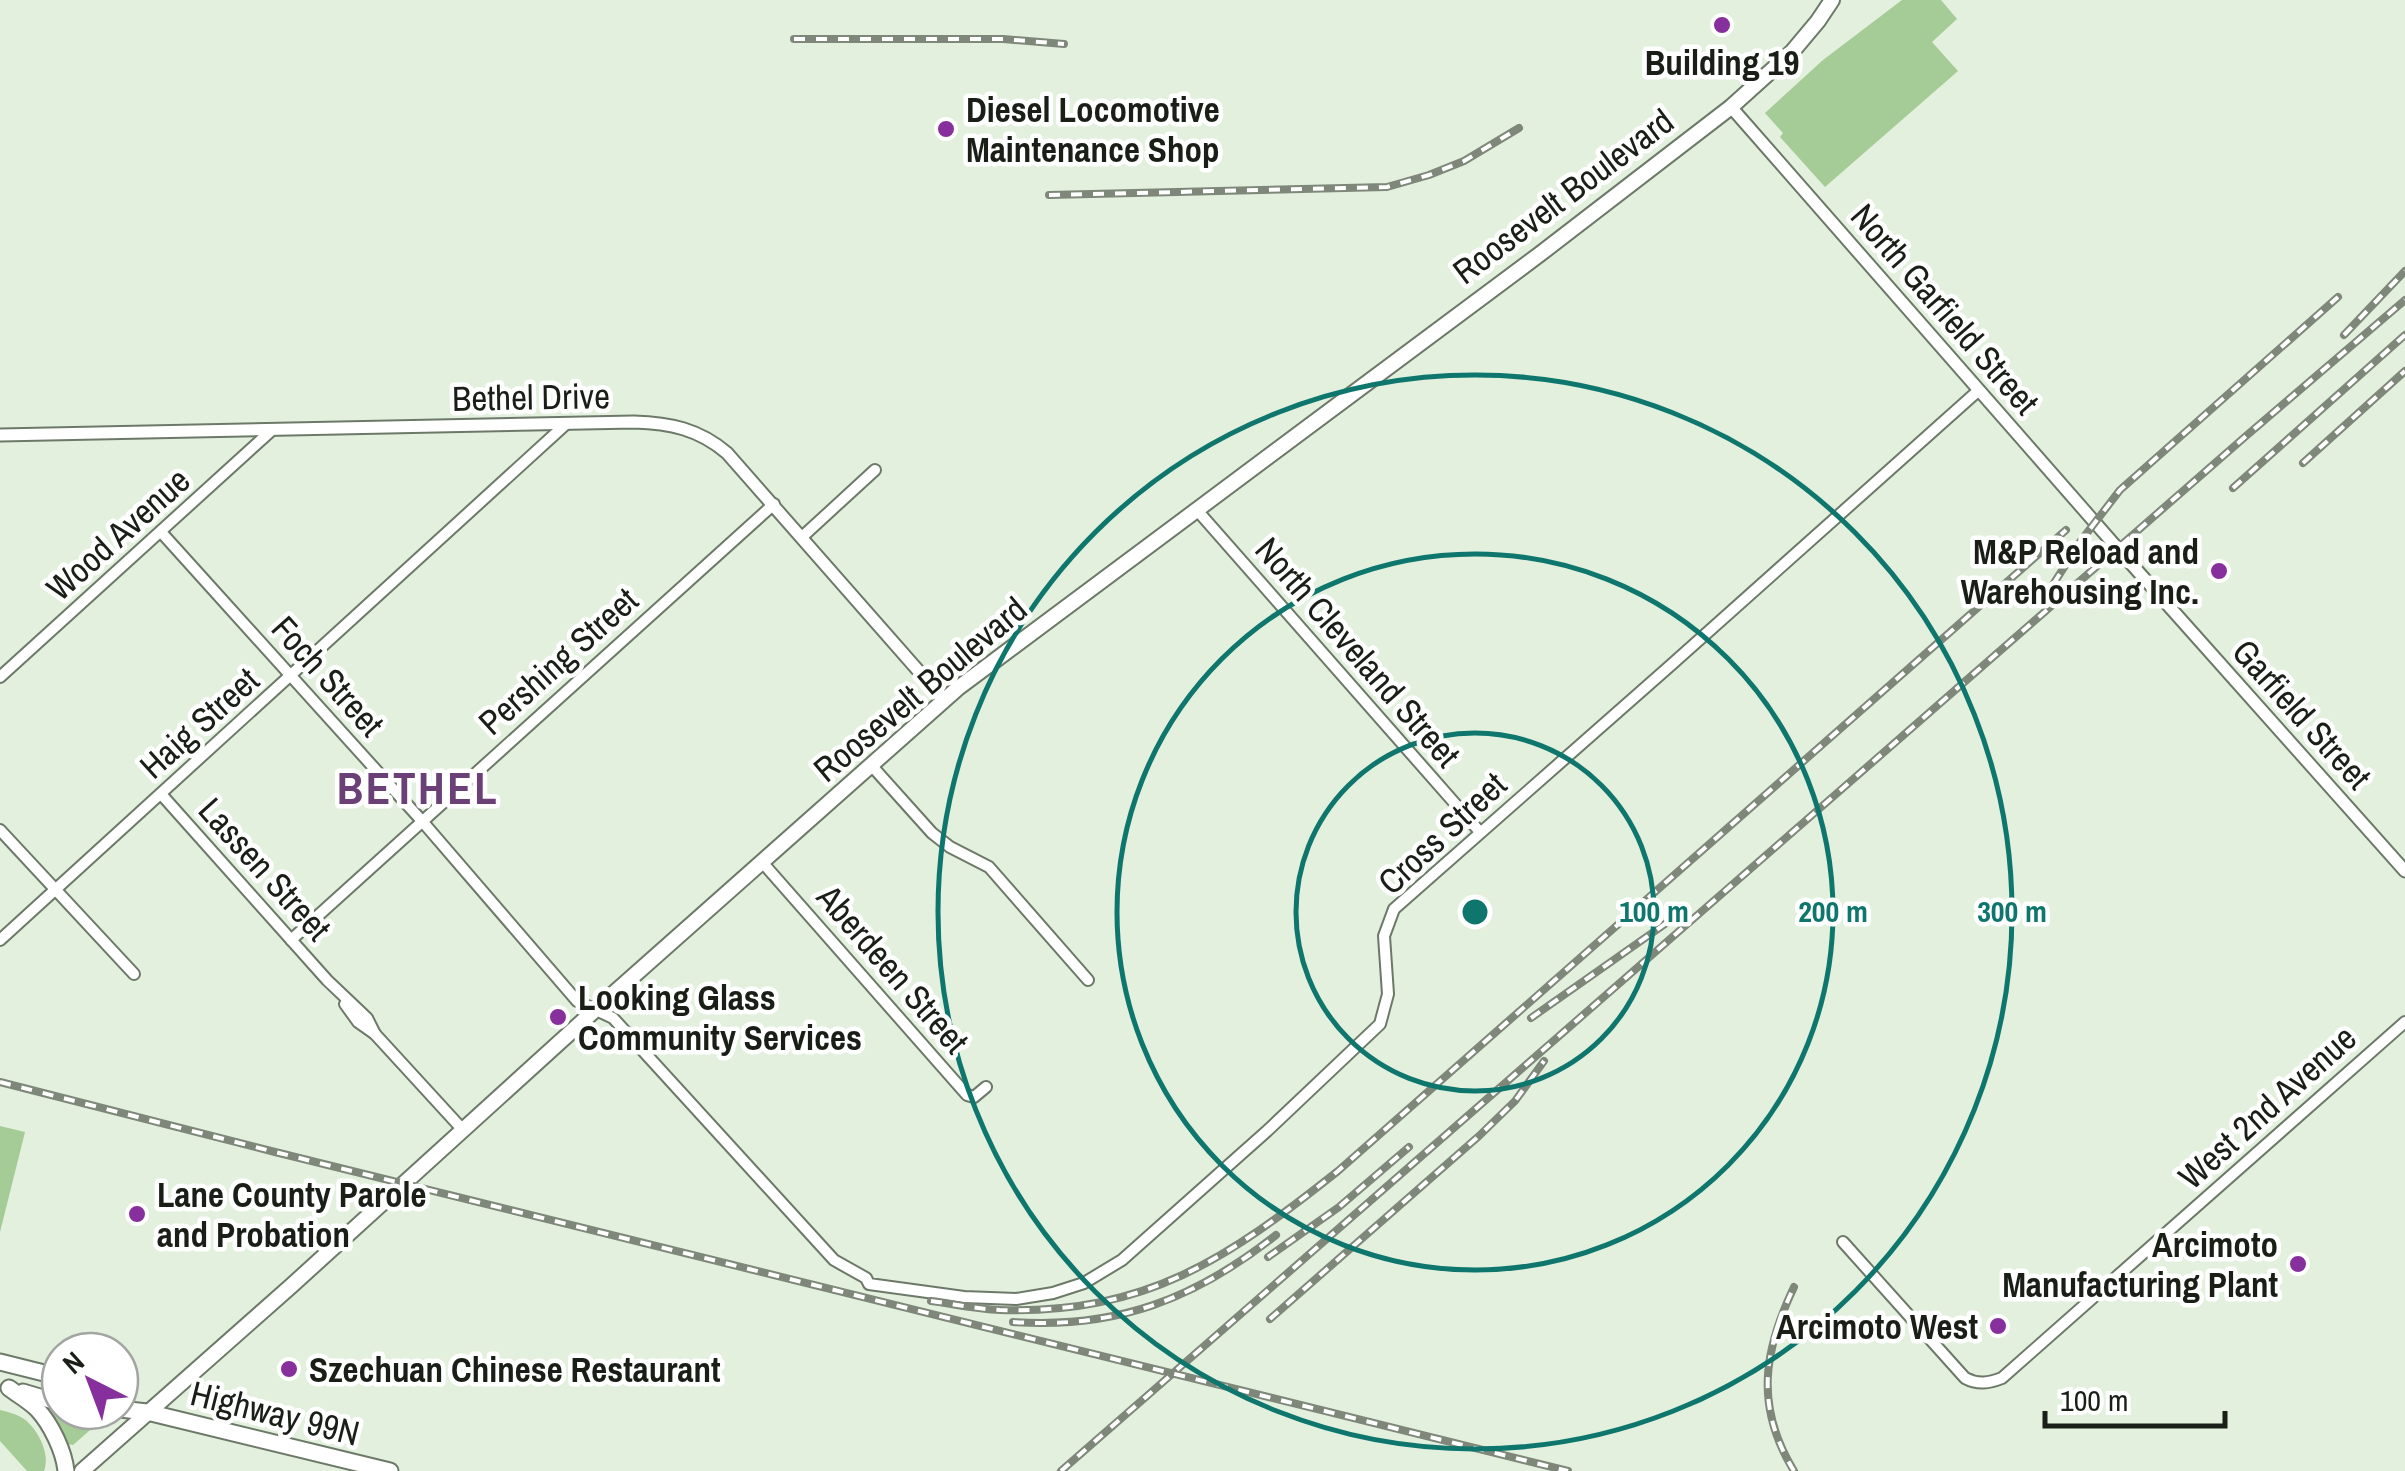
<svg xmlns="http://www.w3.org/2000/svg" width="2405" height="1471" font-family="'Archivo Narrow',sans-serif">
	<rect width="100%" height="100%" fill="#e2f0dd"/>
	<g fill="#a5cb96">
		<path d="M 1902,0 L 1941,0 L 1957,19 L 1932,42 L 1958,71 L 1825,187 L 1780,137 L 1783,133 L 1765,113 L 1823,60 Z"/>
		<path d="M 0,1126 L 25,1132 L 0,1232 Z"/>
		<path d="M 52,1409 L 90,1420 L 89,1431 L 73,1445 L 66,1444 L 50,1413 Z"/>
		<path d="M 0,1410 C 8,1412 17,1414 24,1419 C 38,1429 51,1455 44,1471 L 27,1471 L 0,1441 Z"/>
	</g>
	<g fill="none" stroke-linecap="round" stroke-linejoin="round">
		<defs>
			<g id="minor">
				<path d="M 1196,509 L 1480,832"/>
				<path d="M 161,532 L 422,821 L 577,1001 L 613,1018 L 834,1260 L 866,1278 L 869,1284 L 964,1297 L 1016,1299 L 1053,1293 L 1084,1283 L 1122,1260 L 1267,1131 L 1380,1024 L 1388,994 L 1384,936 L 1394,909 L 1671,665 L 1979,390"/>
				<path d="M 802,537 L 875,470"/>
				<path d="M 0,677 L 272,430"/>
				<path d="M 871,765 L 932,833 L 950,847 L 989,867 L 1088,980"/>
				<path d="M 161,794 L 327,980 L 367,1018 L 375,1034"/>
				<path d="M 0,830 L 134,974"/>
				<path d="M 762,862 L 967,1095 L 974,1097 L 986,1087"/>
				<path d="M 0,940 L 566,424"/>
				<path d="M 291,940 L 774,504"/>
				<path d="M 345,1004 L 358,1022 L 375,1034 L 463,1130"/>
				<path d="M 1843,1242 L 1965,1378 C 1978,1385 1989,1383 2002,1378 L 2405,1022"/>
			</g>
			<g id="tertiary">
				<path d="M 1731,107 L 2126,558 L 2405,871"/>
				<path d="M 0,435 L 634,422 C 670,423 699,429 727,453 L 944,700"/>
			</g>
			<path id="secondary" d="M 82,1471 L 290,1287 L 595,1010 L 958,688 L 1540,254 L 1731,107 L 1792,52 L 1818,21 L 1832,0"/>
			<g id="primary">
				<path d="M 0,1362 L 60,1377"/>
				<path d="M 9,1388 C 18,1395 29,1401 37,1409 C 51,1424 64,1451 66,1471"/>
				<path d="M 23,1392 L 60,1403"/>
				<path d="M 120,1409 L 147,1412 L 390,1471"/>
			</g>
		</defs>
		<use href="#minor" stroke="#6d7968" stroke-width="14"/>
		<use href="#tertiary" stroke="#6d7968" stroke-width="15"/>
		<use href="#secondary" stroke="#6d7968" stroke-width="18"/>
		<use href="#primary" stroke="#6d7968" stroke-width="19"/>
		<use href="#minor" stroke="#fff" stroke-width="10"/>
		<use href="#tertiary" stroke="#fff" stroke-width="11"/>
		<use href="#secondary" stroke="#fff" stroke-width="14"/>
		<use href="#primary" stroke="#fff" stroke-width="15"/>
		<defs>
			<g id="rail">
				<path d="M 794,39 L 1003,39 L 1064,44"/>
				<path d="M 1049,195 L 1387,187 L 1429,175 L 1464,161 L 1519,128"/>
				<path d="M 2344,335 L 2405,271"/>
				<path d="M 2303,463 L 2405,371"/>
				<path d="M 2233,488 L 2405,335"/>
				<path d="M 2042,602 L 2080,542 L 2120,490 L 2338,297"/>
				<path d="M 1531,1018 L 1682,912"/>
				<path d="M 0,1082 L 275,1152 L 1568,1471"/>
				<path d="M 1268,1257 L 1339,1207 L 1409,1147"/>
				<path d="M 931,1301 C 954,1304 977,1309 1000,1310 C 1147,1314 1227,1259 1338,1171 L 2066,530"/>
				<path d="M 1270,1319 L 1479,1136 L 1515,1101 L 1544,1061"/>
				<path d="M 1013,1322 C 1117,1329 1195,1299 1276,1235"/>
				<path d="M 1061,1471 L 2246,436 L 2405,300"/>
				<path d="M 1794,1471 C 1755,1407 1763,1352 1794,1287"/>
			</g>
		</defs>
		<use href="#rail" stroke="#7e877a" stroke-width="8"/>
		<use href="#rail" stroke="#fff" stroke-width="4" stroke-dasharray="11" stroke-linecap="butt"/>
	</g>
	<g fill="none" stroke="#0f766e" stroke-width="5">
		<circle cx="1475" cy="912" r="179"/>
		<circle cx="1475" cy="912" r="358"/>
		<circle cx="1475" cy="912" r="537"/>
	</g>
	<g fill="#862f9d" stroke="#fff" stroke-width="4">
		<circle cx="1722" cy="25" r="10"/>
		<circle cx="946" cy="129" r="10"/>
		<circle cx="2219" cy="571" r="10"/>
		<circle cx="558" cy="1017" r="10"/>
		<circle cx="137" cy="1214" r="10"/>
		<circle cx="2298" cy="1264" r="10"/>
		<circle cx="1998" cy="1326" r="10"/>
		<circle cx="289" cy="1369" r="10"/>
	</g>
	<g text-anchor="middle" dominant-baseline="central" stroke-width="9" stroke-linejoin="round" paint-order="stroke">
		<g font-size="35" font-weight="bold" fill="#191e17" stroke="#fff" text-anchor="start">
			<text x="1722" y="62" text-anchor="middle">Building 19</text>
			<text x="966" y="109">Diesel Locomotive<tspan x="966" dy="40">Maintenance Shop</tspan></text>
			<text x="2199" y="551" text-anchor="end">M&amp;P Reload and<tspan x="2199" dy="40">Warehousing Inc.</tspan></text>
			<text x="578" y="997">Looking Glass<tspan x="578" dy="40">Community Services</tspan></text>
			<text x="157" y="1194">Lane County Parole<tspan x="157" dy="40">and Probation</tspan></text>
			<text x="2278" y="1244" text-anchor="end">Arcimoto<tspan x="2278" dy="40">Manufacturing Plant</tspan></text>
			<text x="1978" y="1326" text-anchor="end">Arcimoto West</text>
			<text x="309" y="1369">Szechuan Chinese Restaurant</text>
		</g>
		<g font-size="35" fill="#191e17" stroke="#fff">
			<text transform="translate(1563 196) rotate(-37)">Roosevelt Boulevard</text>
			<text transform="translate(1945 309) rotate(49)">North Garfield Street</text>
			<text transform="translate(531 397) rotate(-1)">Bethel Drive</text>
			<text transform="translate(118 534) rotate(-42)">Wood Avenue</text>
			<text transform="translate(1358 652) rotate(49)">North Cleveland Street</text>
			<text transform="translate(558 661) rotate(-42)">Pershing Street</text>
			<text transform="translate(328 676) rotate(48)">Foch Street</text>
			<text transform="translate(920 689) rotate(-40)">Roosevelt Boulevard</text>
			<text transform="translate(2302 714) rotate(48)">Garfield Street</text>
			<text transform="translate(199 723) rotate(-42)">Haig Street</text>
			<text transform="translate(1442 833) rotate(-43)">Cross Street</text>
			<text transform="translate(265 869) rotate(48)">Lassen Street</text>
			<text transform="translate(893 969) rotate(49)">Aberdeen Street</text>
			<text transform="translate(2267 1107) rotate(-42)">West 2nd Avenue</text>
			<text transform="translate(275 1413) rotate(14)">Highway 99N</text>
		</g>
		<g font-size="45" font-weight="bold" letter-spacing="2.5" fill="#6b4077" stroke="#fff">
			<text x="418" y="787">BETHEL</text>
		</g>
	</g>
	<circle cx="1475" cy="912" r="15" fill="#0f766e" stroke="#fff" stroke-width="5"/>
	<g font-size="30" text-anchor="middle" font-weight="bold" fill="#0f766e" stroke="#fff" stroke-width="9" stroke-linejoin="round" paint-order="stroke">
		<text x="1654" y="922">100 m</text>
		<text x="1833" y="922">200 m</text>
		<text x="2012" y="922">300 m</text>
	</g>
	<g transform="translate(90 1381) rotate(318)"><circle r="48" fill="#ffffff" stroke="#a3a5a2" stroke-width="2.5"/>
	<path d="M0-8L18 38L0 25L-18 38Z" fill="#862f9d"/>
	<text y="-15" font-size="28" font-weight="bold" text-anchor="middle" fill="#191e17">N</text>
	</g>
	<path d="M2045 1411v15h180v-15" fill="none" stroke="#191e17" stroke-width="5"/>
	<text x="2060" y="1411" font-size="30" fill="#191e17" stroke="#ffffff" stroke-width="8" paint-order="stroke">100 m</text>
</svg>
